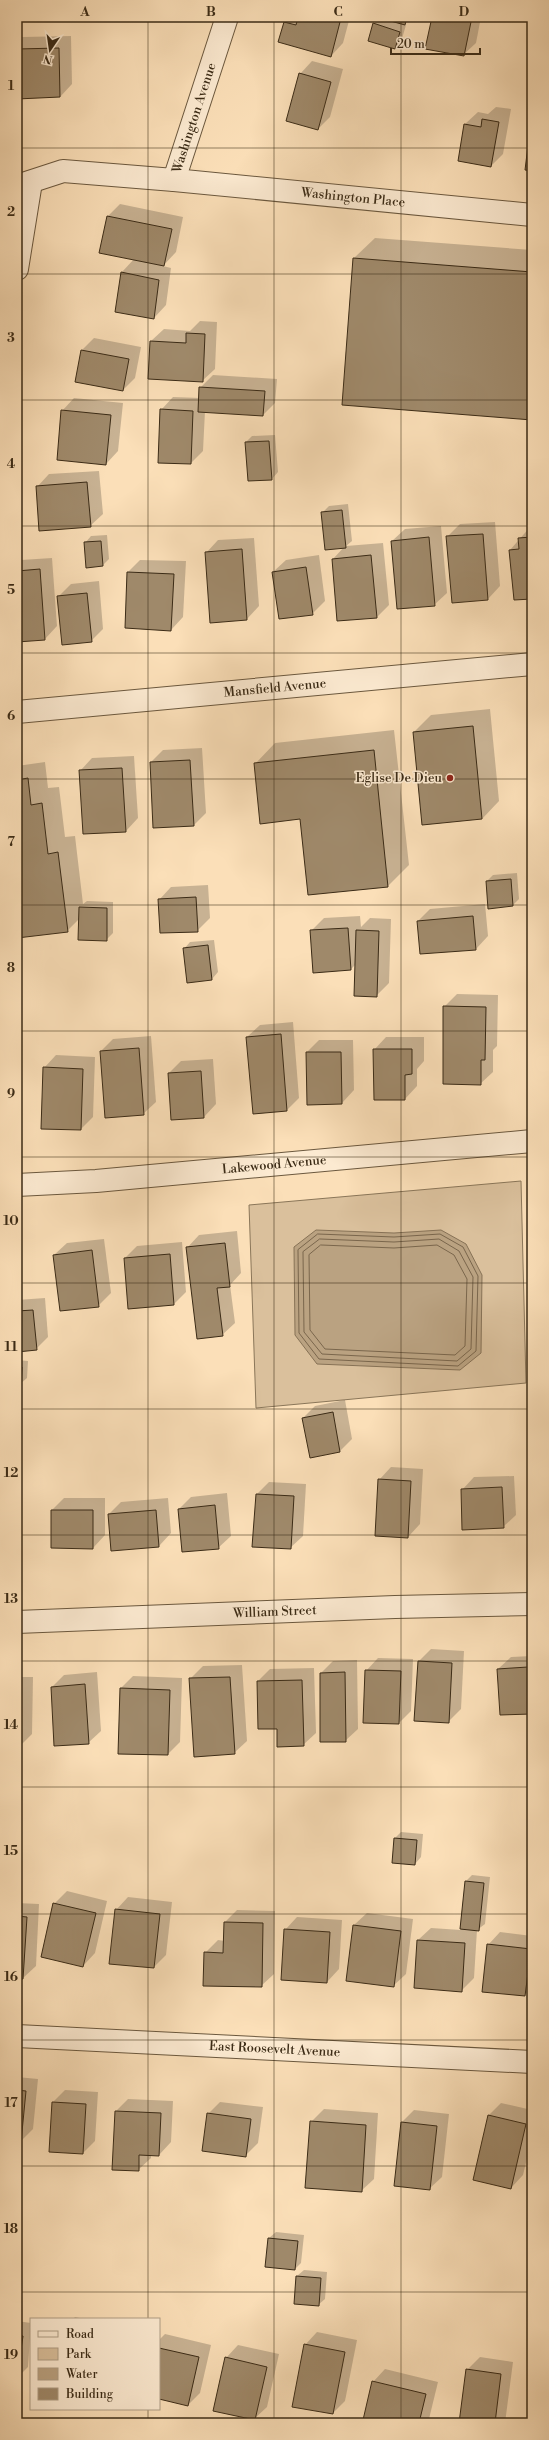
<svg xmlns="http://www.w3.org/2000/svg" width="549" height="2440" font-family="'Libre Bodoni',serif">
	<rect width="100%" height="100%" fill="#fbdfb8"/>
	<filter id="stains"><feTurbulence type="fractalNoise" baseFrequency=".005" numOctaves="4"/><feColorMatrix values="0 0 0 0 .2 0 0 0 0 .09 0 0 0 0 .02 0 0 0 .5 -.17"/></filter>
	<radialGradient id="worn" r=".72"><stop offset=".6" stop-color="#630" stop-opacity="0"/><stop offset="1" stop-color="#630" stop-opacity=".3"/></radialGradient>
	<path fill="#dac09c" stroke="#8a7659" d="M 521,1181 L 526,1383 L 256,1408 L 249,1205 Z"/>
	<path fill="#baa281" stroke="#877256" d="M 316,1230 L 394,1233 L 441,1230 L 466,1244 L 482,1275 L 481,1353 L 460,1370 L 317,1364 L 295,1335 L 294,1247 Z"/>
	<g fill="#0003">
		<path d="M 291,17 L 350,17 L 343,43 L 331,56 L 285,23 Z"/>
		<path d="M 380,17 L 411,17 L 404,25 L 406,25 L 401,42 L 395,48 L 374,24 Z"/>
		<path d="M 433,17 L 481,17 L 476,43 L 463,55 Z"/>
		<path d="M 71,36 L 72,84 L 60,97 L 17,98 L 17,43 L 22,37 Z"/>
		<path d="M 312,61 L 343,69 L 330,117 L 318,129 L 300,74 Z"/>
		<path d="M 496,107 L 511,109 L 503,154 L 491,166 L 459,160 L 465,124 L 478,112 L 488,114 Z"/>
		<path d="M 120,204 L 183,217 L 176,252 L 163,266 L 171,268 L 166,305 L 154,318 L 116,311 L 122,272 L 134,259 L 107,217 Z"/>
		<path d="M 375,238 L 532,250 L 532,419 L 354,258 Z"/>
		<path d="M 200,321 L 217,322 L 215,369 L 202,381 L 151,341 L 164,329 L 190,331 Z"/>
		<path d="M 94,338 L 141,347 L 135,378 L 123,390 L 82,350 Z"/>
		<path d="M 213,375 L 277,379 L 275,403 L 263,415 L 205,411 L 203,451 L 191,463 L 161,410 L 173,397 L 200,398 L 200,388 Z"/>
		<path d="M 74,398 L 123,403 L 118,451 L 106,464 L 62,411 Z"/>
		<path d="M 275,435 L 278,472 L 272,479 L 246,442 L 252,436 Z"/>
		<path d="M 99,471 L 103,514 L 90,526 L 37,487 L 49,474 Z"/>
		<path d="M 348,504 L 352,541 L 346,546 L 383,543 L 389,605 L 377,617 L 338,620 L 333,559 L 344,547 L 322,513 L 329,506 Z"/>
		<path d="M 495,522 L 500,586 L 488,599 L 452,602 L 447,537 L 460,524 Z"/>
		<path d="M 441,526 L 447,593 L 434,605 L 392,541 L 405,529 Z"/>
		<path d="M 531,526 L 532,526 L 532,598 L 510,550 Z"/>
		<path d="M 107,535 L 109,559 L 103,565 L 85,543 L 91,536 Z"/>
		<path d="M 254,538 L 259,606 L 247,619 L 211,622 L 206,553 L 218,540 Z"/>
		<path d="M 319,555 L 325,601 L 312,614 L 273,572 L 286,560 Z"/>
		<path d="M 52,558 L 57,626 L 45,639 L 17,641 L 17,563 L 21,560 Z"/>
		<path d="M 140,560 L 186,561 L 183,617 L 171,630 L 128,572 Z"/>
		<path d="M 99,581 L 103,629 L 91,641 L 58,597 L 71,584 Z"/>
		<path d="M 490,709 L 499,801 L 482,819 L 414,732 L 431,715 Z"/>
		<path d="M 394,730 L 409,865 L 388,886 L 309,894 L 301,818 L 255,764 L 275,743 Z"/>
		<path d="M 202,748 L 206,813 L 194,825 L 151,762 L 163,750 Z"/>
		<path d="M 134,756 L 138,818 L 126,831 L 80,771 L 92,758 Z"/>
		<path d="M 45,762 L 48,788 L 59,787 L 65,837 L 75,836 L 83,904 L 87,901 L 113,902 L 113,933 L 106,940 L 80,918 L 67,931 L 17,937 L 17,766 Z"/>
		<path d="M 517,873 L 519,899 L 513,905 L 487,881 L 493,875 Z"/>
		<path d="M 208,885 L 210,918 L 197,931 L 159,900 L 171,887 Z"/>
		<path d="M 485,904 L 488,936 L 476,949 L 418,921 L 430,909 Z"/>
		<path d="M 360,916 L 361,927 L 370,918 L 391,919 L 389,983 L 376,996 L 356,964 L 351,969 L 311,931 L 324,918 Z"/>
		<path d="M 214,940 L 218,972 L 212,979 L 184,949 L 190,942 Z"/>
		<path d="M 457,994 L 498,995 L 497,1046 L 493,1050 L 493,1072 L 480,1084 L 444,1007 Z"/>
		<path d="M 293,1022 L 299,1098 L 287,1110 L 247,1037 L 260,1025 Z"/>
		<path d="M 151,1036 L 156,1102 L 143,1114 L 101,1051 L 113,1039 Z"/>
		<path d="M 386,1037 L 424,1037 L 424,1061 L 417,1069 L 417,1086 L 405,1099 L 374,1050 Z"/>
		<path d="M 319,1040 L 353,1040 L 354,1090 L 342,1103 L 308,1104 L 307,1052 Z"/>
		<path d="M 56,1055 L 95,1057 L 93,1117 L 81,1129 L 44,1068 Z"/>
		<path d="M 213,1059 L 216,1104 L 204,1117 L 169,1073 L 181,1061 Z"/>
		<path d="M 237,1231 L 241,1273 L 230,1285 L 235,1323 L 222,1335 L 187,1248 L 199,1235 Z"/>
		<path d="M 104,1239 L 111,1293 L 98,1306 L 54,1255 L 67,1243 Z"/>
		<path d="M 182,1242 L 186,1292 L 174,1304 L 125,1258 L 137,1246 Z"/>
		<path d="M 45,1298 L 48,1337 L 36,1349 L 17,1351 L 17,1300 Z"/>
		<path d="M 17,1360 L 28,1361 L 27,1378 L 20,1384 L 17,1384 Z"/>
		<path d="M 345,1400 L 352,1439 L 340,1451 L 311,1457 L 303,1418 L 315,1406 Z"/>
		<path d="M 391,1467 L 423,1469 L 420,1524 L 408,1537 L 379,1480 Z"/>
		<path d="M 514,1476 L 516,1515 L 503,1527 L 462,1490 L 474,1477 Z"/>
		<path d="M 269,1482 L 306,1484 L 303,1536 L 290,1548 L 257,1494 Z"/>
		<path d="M 227,1493 L 231,1536 L 218,1548 L 179,1509 L 191,1497 Z"/>
		<path d="M 64,1498 L 105,1498 L 105,1535 L 93,1548 L 52,1510 Z"/>
		<path d="M 168,1498 L 171,1533 L 159,1546 L 111,1549 L 109,1514 L 121,1502 Z"/>
		<path d="M 431,1649 L 464,1651 L 461,1709 L 448,1722 L 419,1661 Z"/>
		<path d="M 532,1656 L 532,1711 L 530,1713 L 498,1669 L 511,1657 Z"/>
		<path d="M 378,1658 L 413,1659 L 411,1711 L 399,1723 L 366,1671 Z"/>
		<path d="M 357,1660 L 358,1729 L 345,1741 L 321,1741 L 321,1673 L 333,1661 Z"/>
		<path d="M 242,1665 L 247,1741 L 234,1753 L 190,1679 L 203,1666 Z"/>
		<path d="M 314,1668 L 316,1733 L 303,1745 L 278,1728 L 258,1681 L 270,1669 Z"/>
		<path d="M 97,1672 L 101,1731 L 88,1743 L 52,1687 L 64,1675 Z"/>
		<path d="M 133,1676 L 182,1678 L 180,1742 L 168,1754 L 119,1753 L 121,1688 Z"/>
		<path d="M 17,1677 L 33,1677 L 32,1734 L 19,1747 L 17,1747 Z"/>
		<path d="M 401,1832 L 423,1834 L 421,1857 L 415,1864 L 395,1838 Z"/>
		<path d="M 472,1875 L 490,1877 L 485,1924 L 477,1930 L 474,1978 L 461,1991 L 418,1940 L 431,1928 L 461,1930 L 466,1881 Z"/>
		<path d="M 67,1891 L 107,1901 L 95,1953 L 83,1966 L 54,1904 Z"/>
		<path d="M 128,1897 L 172,1902 L 166,1955 L 154,1967 L 116,1910 Z"/>
		<path d="M 17,1903 L 39,1904 L 36,1966 L 23,1978 L 17,1978 Z"/>
		<path d="M 237,1910 L 275,1911 L 274,1974 L 261,1986 L 205,1953 L 218,1940 L 225,1941 L 225,1922 Z"/>
		<path d="M 367,1913 L 413,1919 L 406,1974 L 393,1986 L 347,1980 L 354,1925 Z"/>
		<path d="M 297,1917 L 342,1920 L 339,1969 L 327,1982 L 282,1979 L 285,1930 Z"/>
		<path d="M 500,1932 L 532,1936 L 532,1988 L 525,1995 L 488,1945 Z"/>
		<path d="M 17,2077 L 38,2079 L 33,2129 L 21,2141 L 17,2141 Z"/>
		<path d="M 65,2090 L 98,2092 L 95,2141 L 83,2153 L 53,2102 Z"/>
		<path d="M 128,2099 L 173,2101 L 171,2142 L 159,2155 L 151,2154 L 151,2158 L 138,2170 L 116,2111 Z"/>
		<path d="M 220,2102 L 263,2107 L 258,2143 L 245,2156 L 208,2114 Z"/>
		<path d="M 501,2103 L 532,2110 L 532,2138 L 523,2175 L 511,2188 L 489,2115 Z"/>
		<path d="M 324,2109 L 378,2113 L 374,2179 L 361,2191 L 311,2122 Z"/>
		<path d="M 414,2110 L 449,2114 L 442,2177 L 429,2189 L 402,2122 Z"/>
		<path d="M 276,2232 L 304,2235 L 301,2263 L 295,2269 L 269,2238 Z"/>
		<path d="M 304,2270 L 327,2272 L 325,2299 L 318,2305 L 295,2303 L 297,2276 Z"/>
		<path d="M 75,2317 L 84,2319 L 73,2319 Z"/>
		<path d="M 17,2321 L 31,2323 L 28,2367 L 17,2378 Z"/>
		<path d="M 317,2332 L 357,2340 L 345,2401 L 333,2413 L 305,2345 Z"/>
		<path d="M 165,2334 L 211,2345 L 200,2393 L 188,2405 L 159,2398 L 159,2340 Z"/>
		<path d="M 238,2345 L 279,2354 L 267,2407 L 254,2419 L 226,2358 Z"/>
		<path d="M 480,2357 L 513,2362 L 505,2423 L 460,2423 L 467,2370 Z"/>
		<path d="M 385,2369 L 438,2382 L 429,2419 L 425,2423 L 382,2423 L 373,2382 Z"/>
	</g>
	<g fill="none" stroke-linecap="round" stroke-linejoin="round">
		<g stroke="#7a664c" stroke-width="1">
			<path d="M 318,1234 L 394,1237 L 440,1234 L 463,1247 L 478,1276 L 476,1351 L 458,1366 L 319,1359 L 299,1333 L 298,1250 Z"/>
			<path d="M 320,1239 L 394,1242 L 439,1239 L 459,1251 L 473,1277 L 471,1349 L 457,1361 L 322,1354 L 304,1332 L 303,1252 Z"/>
			<path d="M 321,1245 L 394,1248 L 437,1245 L 454,1255 L 467,1279 L 465,1346 L 455,1355 L 325,1349 L 310,1330 L 309,1255 Z"/>
		</g>
	</g>
	<g fill="#9f896a" stroke="#3b2b16">
		<path d="M 298,17 L 321,17 L 340,22 L 331,57 L 278,42 L 284,22 L 296,25 Z"/>
		<path d="M 376,17 L 407,17 L 405,25 Z"/>
		<path d="M 432,17 L 472,17 L 464,56 L 425,49 Z"/>
		<path d="M 373,23 L 400,32 L 395,49 L 368,41 Z"/>
		<path d="M 59,48 L 60,97 L 17,99 L 17,49 Z"/>
		<path d="M 299,73 L 331,82 L 318,130 L 286,121 Z"/>
		<path d="M 532,113 L 532,171 L 525,170 Z"/>
		<path d="M 482,119 L 499,122 L 491,167 L 458,161 L 464,124 L 481,127 Z"/>
		<path d="M 107,216 L 172,229 L 164,266 L 99,253 Z"/>
		<path d="M 353,258 L 532,272 L 532,420 L 342,405 Z"/>
		<path d="M 121,272 L 159,280 L 154,319 L 115,312 Z"/>
		<path d="M 186,333 L 205,334 L 203,382 L 148,379 L 150,341 L 186,343 Z"/>
		<path d="M 81,350 L 129,359 L 123,391 L 75,382 Z"/>
		<path d="M 199,387 L 265,391 L 263,416 L 198,412 Z"/>
		<path d="M 160,409 L 193,411 L 191,464 L 158,463 Z"/>
		<path d="M 61,410 L 111,415 L 106,465 L 57,460 Z"/>
		<path d="M 269,441 L 272,480 L 248,481 L 245,442 Z"/>
		<path d="M 87,482 L 91,527 L 39,531 L 36,486 Z"/>
		<path d="M 342,510 L 346,548 L 325,550 L 321,512 Z"/>
		<path d="M 483,534 L 488,600 L 452,603 L 446,536 Z"/>
		<path d="M 429,537 L 435,606 L 397,609 L 391,541 Z"/>
		<path d="M 532,537 L 532,599 L 514,600 L 509,550 L 519,549 L 518,538 Z"/>
		<path d="M 101,541 L 103,566 L 86,568 L 84,542 Z"/>
		<path d="M 242,549 L 247,620 L 210,623 L 205,552 Z"/>
		<path d="M 371,555 L 377,618 L 337,621 L 332,559 Z"/>
		<path d="M 306,567 L 313,615 L 279,619 L 272,572 Z"/>
		<path d="M 40,569 L 45,640 L 17,642 L 17,571 Z"/>
		<path d="M 127,572 L 174,574 L 171,631 L 125,628 Z"/>
		<path d="M 87,593 L 92,642 L 62,645 L 57,596 Z"/>
		<path d="M 473,726 L 482,819 L 422,825 L 413,732 Z"/>
		<path d="M 374,750 L 388,887 L 308,895 L 300,819 L 260,824 L 254,763 Z"/>
		<path d="M 190,760 L 194,826 L 153,828 L 150,762 Z"/>
		<path d="M 122,768 L 126,832 L 83,834 L 79,770 Z"/>
		<path d="M 28,778 L 31,805 L 42,803 L 48,854 L 58,852 L 68,932 L 17,938 L 17,780 Z"/>
		<path d="M 511,879 L 513,906 L 488,909 L 486,881 Z"/>
		<path d="M 196,897 L 198,932 L 160,933 L 158,899 Z"/>
		<path d="M 79,907 L 107,908 L 107,941 L 78,940 Z"/>
		<path d="M 473,916 L 476,950 L 420,954 L 417,921 Z"/>
		<path d="M 348,928 L 351,970 L 313,973 L 310,930 Z"/>
		<path d="M 356,930 L 379,931 L 377,997 L 354,996 Z"/>
		<path d="M 208,945 L 212,980 L 187,983 L 183,948 Z"/>
		<path d="M 443,1006 L 486,1007 L 485,1060 L 481,1060 L 481,1085 L 443,1084 Z"/>
		<path d="M 281,1034 L 287,1111 L 253,1114 L 246,1037 Z"/>
		<path d="M 139,1048 L 144,1115 L 105,1118 L 100,1051 Z"/>
		<path d="M 373,1049 L 412,1049 L 412,1074 L 405,1075 L 405,1100 L 374,1100 Z"/>
		<path d="M 306,1052 L 341,1052 L 342,1104 L 307,1105 Z"/>
		<path d="M 43,1067 L 83,1069 L 81,1130 L 41,1129 Z"/>
		<path d="M 201,1071 L 204,1118 L 171,1120 L 168,1073 Z"/>
		<path d="M 225,1243 L 230,1287 L 217,1288 L 223,1336 L 197,1339 L 186,1247 Z"/>
		<path d="M 92,1250 L 99,1307 L 60,1311 L 53,1255 Z"/>
		<path d="M 170,1254 L 174,1305 L 128,1309 L 124,1258 Z"/>
		<path d="M 33,1310 L 37,1350 L 17,1352 L 17,1311 Z"/>
		<path d="M 17,1367 L 22,1367 L 21,1385 L 17,1385 Z"/>
		<path d="M 333,1412 L 340,1452 L 310,1458 L 302,1418 Z"/>
		<path d="M 378,1479 L 411,1481 L 408,1538 L 375,1536 Z"/>
		<path d="M 502,1487 L 504,1528 L 462,1530 L 461,1489 Z"/>
		<path d="M 256,1494 L 294,1496 L 291,1549 L 252,1547 Z"/>
		<path d="M 215,1505 L 219,1549 L 182,1552 L 178,1509 Z"/>
		<path d="M 51,1510 L 93,1510 L 93,1549 L 51,1548 Z"/>
		<path d="M 156,1510 L 159,1547 L 111,1551 L 108,1514 Z"/>
		<path d="M 418,1661 L 452,1663 L 449,1723 L 414,1721 Z"/>
		<path d="M 528,1667 L 531,1714 L 500,1715 L 497,1669 Z"/>
		<path d="M 365,1670 L 401,1671 L 399,1724 L 363,1723 Z"/>
		<path d="M 345,1672 L 346,1742 L 320,1742 L 320,1673 Z"/>
		<path d="M 230,1677 L 235,1754 L 194,1757 L 189,1678 Z"/>
		<path d="M 302,1680 L 304,1746 L 277,1747 L 277,1729 L 258,1729 L 257,1681 Z"/>
		<path d="M 85,1684 L 89,1744 L 54,1746 L 51,1687 Z"/>
		<path d="M 120,1688 L 170,1690 L 168,1755 L 118,1754 Z"/>
		<path d="M 17,1689 L 21,1689 L 20,1748 L 17,1748 Z"/>
		<path d="M 394,1838 L 417,1840 L 415,1865 L 392,1863 Z"/>
		<path d="M 465,1881 L 484,1883 L 479,1931 L 460,1929 Z"/>
		<path d="M 53,1903 L 96,1913 L 83,1967 L 41,1957 Z"/>
		<path d="M 115,1909 L 160,1914 L 154,1968 L 109,1964 Z"/>
		<path d="M 17,1916 L 27,1917 L 23,1979 L 17,1979 Z"/>
		<path d="M 224,1922 L 263,1923 L 262,1987 L 203,1986 L 204,1952 L 223,1953 Z"/>
		<path d="M 353,1925 L 401,1931 L 394,1987 L 346,1981 Z"/>
		<path d="M 284,1929 L 330,1932 L 327,1983 L 281,1980 Z"/>
		<path d="M 417,1940 L 465,1943 L 462,1992 L 414,1988 Z"/>
		<path d="M 487,1944 L 531,1949 L 525,1996 L 482,1992 Z"/>
		<path d="M 17,2090 L 26,2091 L 21,2142 L 17,2142 Z"/>
		<path d="M 52,2102 L 86,2104 L 83,2154 L 49,2152 Z"/>
		<path d="M 115,2111 L 161,2113 L 159,2156 L 139,2155 L 139,2171 L 112,2170 Z"/>
		<path d="M 207,2113 L 251,2119 L 246,2157 L 202,2151 Z"/>
		<path d="M 488,2115 L 526,2124 L 511,2189 L 473,2180 Z"/>
		<path d="M 310,2121 L 366,2125 L 362,2192 L 305,2188 Z"/>
		<path d="M 401,2122 L 437,2126 L 430,2190 L 394,2186 Z"/>
		<path d="M 268,2238 L 298,2241 L 295,2270 L 265,2267 Z"/>
		<path d="M 296,2276 L 321,2278 L 319,2306 L 294,2304 Z"/>
		<path d="M 17,2335 L 23,2336 L 17,2376 Z"/>
		<path d="M 304,2344 L 345,2352 L 333,2414 L 292,2407 Z"/>
		<path d="M 159,2348 L 199,2357 L 188,2406 L 159,2399 Z"/>
		<path d="M 225,2357 L 267,2367 L 255,2420 L 213,2411 Z"/>
		<path d="M 466,2369 L 501,2374 L 495,2423 L 459,2423 Z"/>
		<path d="M 372,2381 L 426,2394 L 419,2423 L 377,2423 L 363,2420 Z"/>
		<path d="M 532,2386 L 532,2423 L 527,2423 Z"/>
	</g>
	<g fill="none" stroke-linecap="round" stroke-linejoin="round">
		<defs>
			<g id="minor">
				<path id="s1" d="M 174,180 L 532,215"/>
				<path d="M 17,269 L 31,182"/>
				<path id="s2" d="M 17,712 L 532,664"/>
				<path id="s3" d="M 17,1185 L 96,1181 L 532,1141"/>
				<path id="s4" d="M 17,1622 L 395,1607 L 532,1604"/>
				<path id="s5" d="M 17,2036 L 532,2062"/>
			</g>
			<g id="tertiary">
				<path id="s6" d="M 17,186 L 63,171 L 174,180 L 227,17"/>
			</g>
		</defs>
		<use href="#minor" stroke="#6b583e" stroke-width="24"/>
		<use href="#tertiary" stroke="#6b583e" stroke-width="24"/>
		<use href="#minor" stroke="#fcead1" stroke-width="22"/>
		<use href="#tertiary" stroke="#fcead1" stroke-width="22"/>
	</g>
	<path fill="none" stroke="#3b2b16" stroke-width="1" stroke-opacity="0.55" d="M 148,17 L 148,2319M 274,17 L 274,2423M 401,17 L 401,2423M 17,148 L 532,148M 17,274 L 532,274M 17,400 L 532,400M 17,526 L 532,526M 17,653 L 532,653M 17,779 L 532,779M 17,905 L 532,905M 17,1031 L 532,1031M 17,1157 L 532,1157M 17,1283 L 532,1283M 17,1409 L 532,1409M 17,1535 L 532,1535M 17,1661 L 532,1661M 17,1787 L 532,1787M 17,1914 L 532,1914M 17,2040 L 532,2040M 17,2166 L 532,2166M 17,2292 L 532,2292M 148,2409 L 148,2423"/>
	<circle fill="#8f2418" stroke="#fcead1" stroke-width="1.5" cx="450" cy="778" r="4"/>
	<g text-anchor="middle" dominant-baseline="central" stroke-width="3" stroke-linejoin="round" paint-order="stroke">
		<g font-size="13" fill="#3b2b16" stroke="#fcead1">
			<text stroke="none"><textPath href="#s6" startOffset="225">Washington Avenue</textPath></text>
			<text stroke="none"><textPath href="#s1" startOffset="180">Washington Place</textPath></text>
			<text stroke="none"><textPath href="#s2" startOffset="259">Mansfield Avenue</textPath></text>
			<text stroke="none"><textPath href="#s3" startOffset="258">Lakewood Avenue</textPath></text>
			<text stroke="none"><textPath href="#s4" startOffset="258">William Street</textPath></text>
			<text stroke="none"><textPath href="#s5" startOffset="258">East Roosevelt Avenue</textPath></text>
		</g>
		<g font-size="13" fill="#3b2b16" stroke="#fcead1" text-anchor="end">
			<text x="442" y="778">Eglise De Dieu</text>
		</g>
	</g>
	<rect width="549" height="2440" fill="none" stroke="#fbdfb8" stroke-width="44"/>
	<rect x="30" y="2318" width="130" height="92" fill="#fcead1" stroke="#af9e86"/>
	<rect x="38" y="2331" width="20" height="6" fill="#fcead1" stroke="#af9e86"/>
	<text x="66" y="2338" font-size="12" fill="#3b2b16">Road</text>
	<rect x="38" y="2348" width="20" height="12" fill="#dac09c" stroke="#af9e86"/>
	<text x="66" y="2358" font-size="12" fill="#3b2b16">Park</text>
	<rect x="38" y="2368" width="20" height="12" fill="#baa281" stroke="#af9e86"/>
	<text x="66" y="2378" font-size="12" fill="#3b2b16">Water</text>
	<rect x="38" y="2388" width="20" height="12" fill="#9f896a" stroke="#af9e86"/>
	<text x="66" y="2398" font-size="12" fill="#3b2b16">Building</text>
	<g transform="translate(50 50) rotate(193)" stroke="#fcead1" stroke-width="3" paint-order="stroke">
	<path d="M0-3L7 15L0 10L-7 15Z" fill="#3b2b16"/>
	<text y="-6" font-size="11" font-weight="bold" text-anchor="middle" fill="#3b2b16">N</text>
	</g>
	<path d="M391 48v6h89v-6" fill="none" stroke="#3b2b16" stroke-width="2"/>
	<text x="397" y="48" font-size="12" fill="#3b2b16" stroke="#fcead1" stroke-width="3" paint-order="stroke">20 m</text>
	<rect x="22" y="22" width="505" height="2396" fill="none" stroke="#3b2b16" stroke-width="1.5"/>
	<g font-size="13" text-anchor="middle" font-weight="bold" fill="#3b2b16">
		<text x="85" y="16">A</text>
		<text x="211" y="16">B</text>
		<text x="338" y="16">C</text>
		<text x="464" y="16">D</text>
		<text x="11" y="90">1</text>
		<text x="11" y="216">2</text>
		<text x="11" y="342">3</text>
		<text x="11" y="468">4</text>
		<text x="11" y="594">5</text>
		<text x="11" y="720">6</text>
		<text x="11" y="846">7</text>
		<text x="11" y="972">8</text>
		<text x="11" y="1098">9</text>
		<text x="11" y="1225">10</text>
		<text x="11" y="1351">11</text>
		<text x="11" y="1477">12</text>
		<text x="11" y="1603">13</text>
		<text x="11" y="1729">14</text>
		<text x="11" y="1855">15</text>
		<text x="11" y="1981">16</text>
		<text x="11" y="2107">17</text>
		<text x="11" y="2233">18</text>
		<text x="11" y="2359">19</text>
	</g>
	<rect width="100%" height="100%" filter="url(#stains)"/>
	<rect width="100%" height="100%" fill="url(#worn)"/>
</svg>
